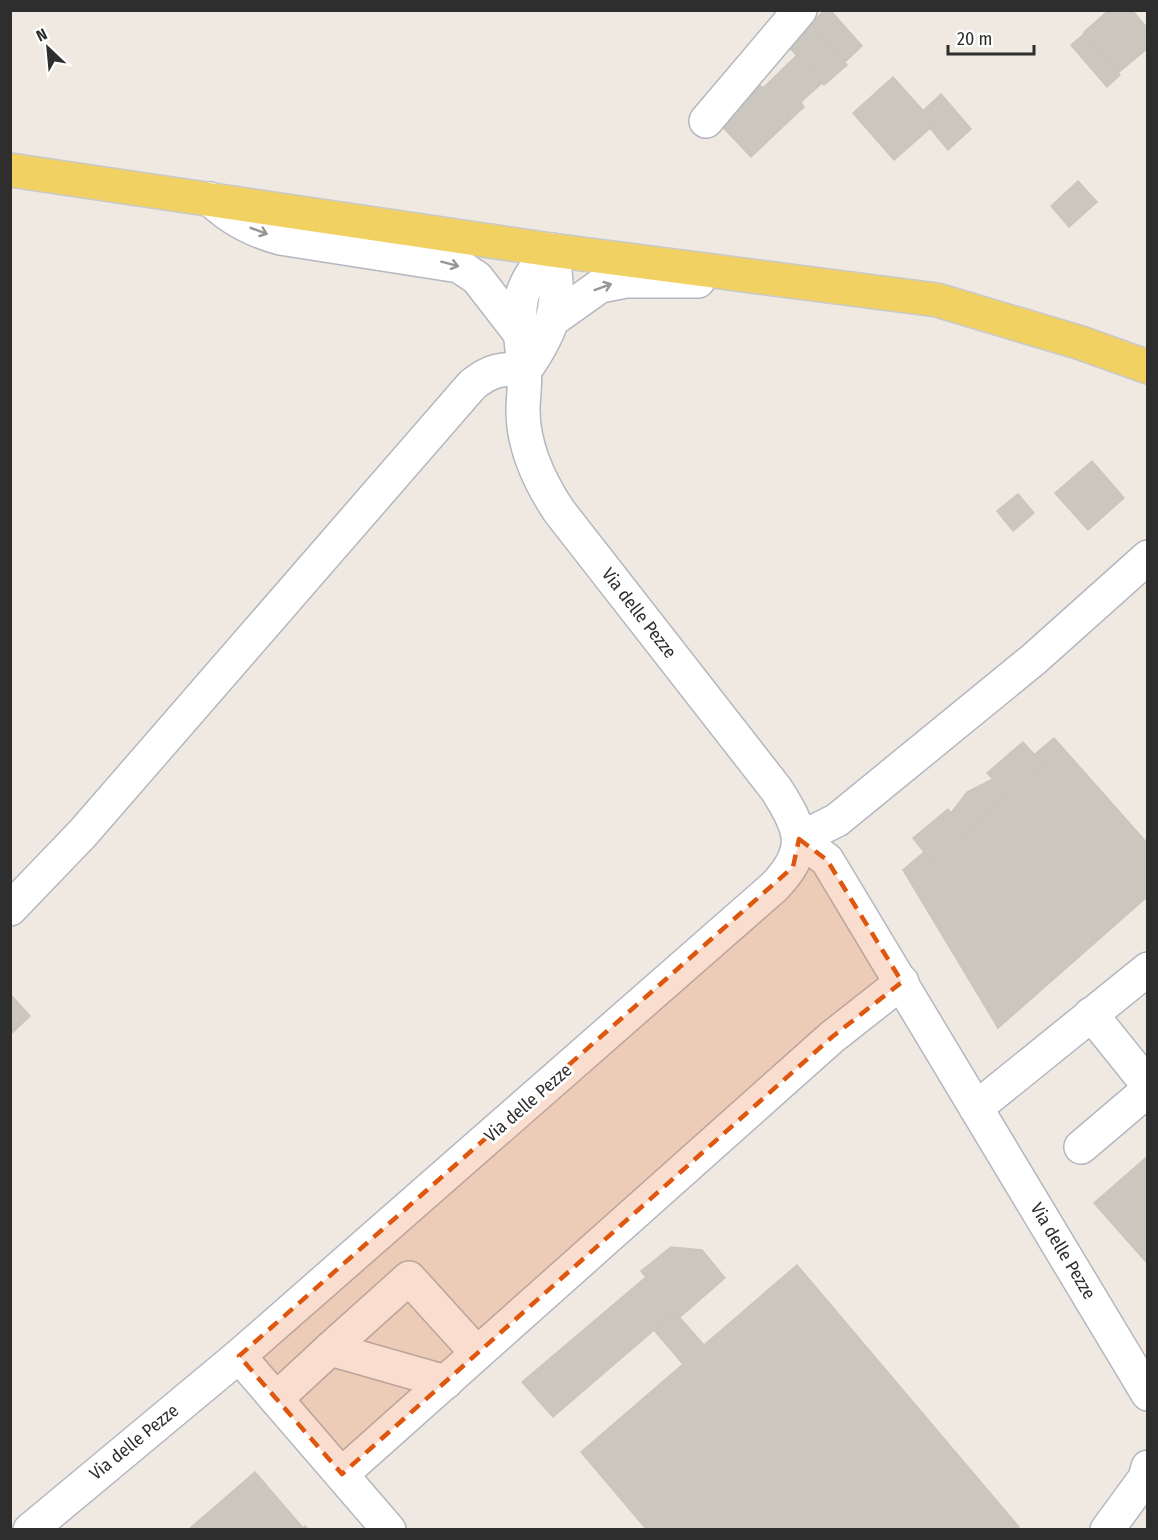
<svg xmlns="http://www.w3.org/2000/svg" width="1158" height="1540" font-family="'Fira Sans Condensed',sans-serif">
	<rect width="100%" height="100%" fill="#efe9e1"/>
	<g fill="#cbc7bf" stroke="#cbc5ba" stroke-width="1.5">
		<path d="M 825,10 L 830,10 L 862,46 L 845,62 L 810,24 Z"/>
		<path d="M 1109,10 L 1132,10 L 1148,29 L 1148,48 L 1119,72 L 1084,32 Z"/>
		<path d="M 810,24 L 847,65 L 824,85 L 787,45 Z"/>
		<path d="M 1085,33 L 1120,75 L 1107,87 L 1071,45 Z"/>
		<path d="M 797,55 L 822,83 L 801,102 L 804,107 L 792,118 L 763,88 Z"/>
		<path d="M 893,77 L 935,124 L 894,160 L 853,113 Z"/>
		<path d="M 757,82 L 792,118 L 751,157 L 717,121 Z"/>
		<path d="M 941,94 L 971,129 L 948,150 L 930,128 L 935,124 L 924,110 Z"/>
		<path d="M 1078,181 L 1097,202 L 1069,227 L 1051,206 Z"/>
		<path d="M 1092,461 L 1124,498 L 1088,530 L 1055,493 Z"/>
		<path d="M 1018,494 L 1034,513 L 1013,531 L 997,511 Z"/>
		<path d="M 1054,738 L 1148,844 L 1148,896 L 998,1028 L 903,870 L 924,852 L 932,862 L 1043,764 L 1034,755 Z"/>
		<path d="M 1023,742 L 1043,764 L 932,862 L 913,838 L 948,809 L 951,813 L 967,792 L 993,779 L 987,773 Z"/>
		<path d="M 10,994 L 30,1016 L 10,1035 Z"/>
		<path d="M 1148,1156 L 1148,1264 L 1094,1203 Z"/>
		<path d="M 671,1247 L 702,1250 L 725,1278 L 680,1317 L 675,1312 L 553,1417 L 522,1382 L 646,1277 L 641,1271 Z"/>
		<path d="M 797,1265 L 1019,1527 L 1016,1530 L 647,1530 L 581,1452 L 683,1364 L 654,1330 L 675,1312 L 704,1345 Z"/>
		<path d="M 255,1472 L 303,1528 L 305,1526 L 309,1530 L 188,1530 Z"/>
	</g>
	<g fill="none" stroke-linecap="round" stroke-linejoin="round">
		<defs>
			<g id="minor">
				<path d="M 706,121 L 800,10"/>
				<path d="M 210,199 C 231,219 252,230 280,238 L 459,266 L 477,278 L 518,331"/>
				<path d="M 555,318 L 600,286 L 626,281 L 698,281"/>
				<path d="M 525,370 C 555,328 563,300 551,250"/>
				<path d="M 799,839 L 827,860 L 1148,1394"/>
				<path d="M 799,839 L 837,820 L 1034,659 L 1148,557"/>
				<path d="M 10,909 L 83,833 L 472,385 C 490,370 502,368 525,370"/>
				<path d="M 1091,1014 L 1148,1085"/>
				<path d="M 976,1108 L 1148,969"/>
				<path d="M 1081,1147 L 1148,1090"/>
				<path d="M 330,1349 L 409,1278 L 476,1352"/>
				<path d="M 239,1356 L 389,1530"/>
				<path d="M 276,1399 L 330,1349 L 446,1382"/>
				<path d="M 342,1474 L 832,1037 L 902,982"/>
				<path d="M 30,1530 L 239,1356 L 774,887 C 810,850 802,829 776,789 L 559,511 C 539,481 523,447 523,410 C 523,396 526,382 524,368 C 519,314 510,294 551,250"/>
				<path d="M 1107,1530 L 1145,1478 L 1148,1467"/>
			</g>
			<path id="major" d="M 10,170 L 551,250 L 937,300 L 1081,343 L 1148,367"/>
		</defs>
		<use href="#minor" stroke="#b4b7c1" stroke-width="36"/>
		<use href="#major" stroke="#c9c9c9" stroke-width="36"/>
		<use href="#minor" stroke="#fff" stroke-width="33"/>
		<use href="#major" stroke="#f2d163" stroke-width="33"/>
	</g>
	<defs><path id="oneway-shaft" d="M-6 0H5M1.5-3L5.5 0L1.5 3" fill="none" stroke-width="1.6" stroke-linecap="round" stroke-linejoin="round" transform="scale(1.5)"/></defs>
	<g stroke="#969696">
		<use href="#oneway-shaft" transform="translate(259 231) rotate(21)"/>
		<use href="#oneway-shaft" transform="translate(450 264) rotate(15)"/>
		<use href="#oneway-shaft" transform="translate(603 287) rotate(-20)"/>
	</g>
	<path fill="#df570e" fill-opacity="0.2" stroke="#df570e" stroke-width="4.5" stroke-dasharray="12 8" stroke-linejoin="round" d="M 799,839 L 827,860 L 902,982 L 832,1037 L 342,1474 L 239,1356 L 793,867 Z"/>
	<g text-anchor="middle" dominant-baseline="central" stroke-width="6" stroke-linejoin="round" paint-order="stroke">
		<g font-size="18" fill="#2e2e2e" stroke="#fff">
			<text transform="translate(639 613) rotate(52)">Via delle Pezze</text>
			<text transform="translate(528 1103) rotate(-41)">Via delle Pezze</text>
			<text transform="translate(1063 1251) rotate(59)">Via delle Pezze</text>
			<text transform="translate(134 1442) rotate(-39)">Via delle Pezze</text>
		</g>
	</g>
	<rect width="1158" height="1540" fill="none" stroke="#2e2e2e" stroke-width="24"/>
	<g transform="translate(48 48) rotate(334)" stroke="#ffffff" stroke-width="4.5" paint-order="stroke">
	<path d="M0-4.5L10 22L0 15L-10 22Z" fill="#2e2e2e"/>
	<text y="-9" font-size="16" font-weight="bold" text-anchor="middle" fill="#2e2e2e">N</text>
	</g>
	<path d="M948 45v9h86v-9" fill="none" stroke="#2e2e2e" stroke-width="3"/>
	<text x="957" y="45" font-size="18" fill="#2e2e2e" stroke="#ffffff" stroke-width="4.5" paint-order="stroke">20 m</text>
</svg>
